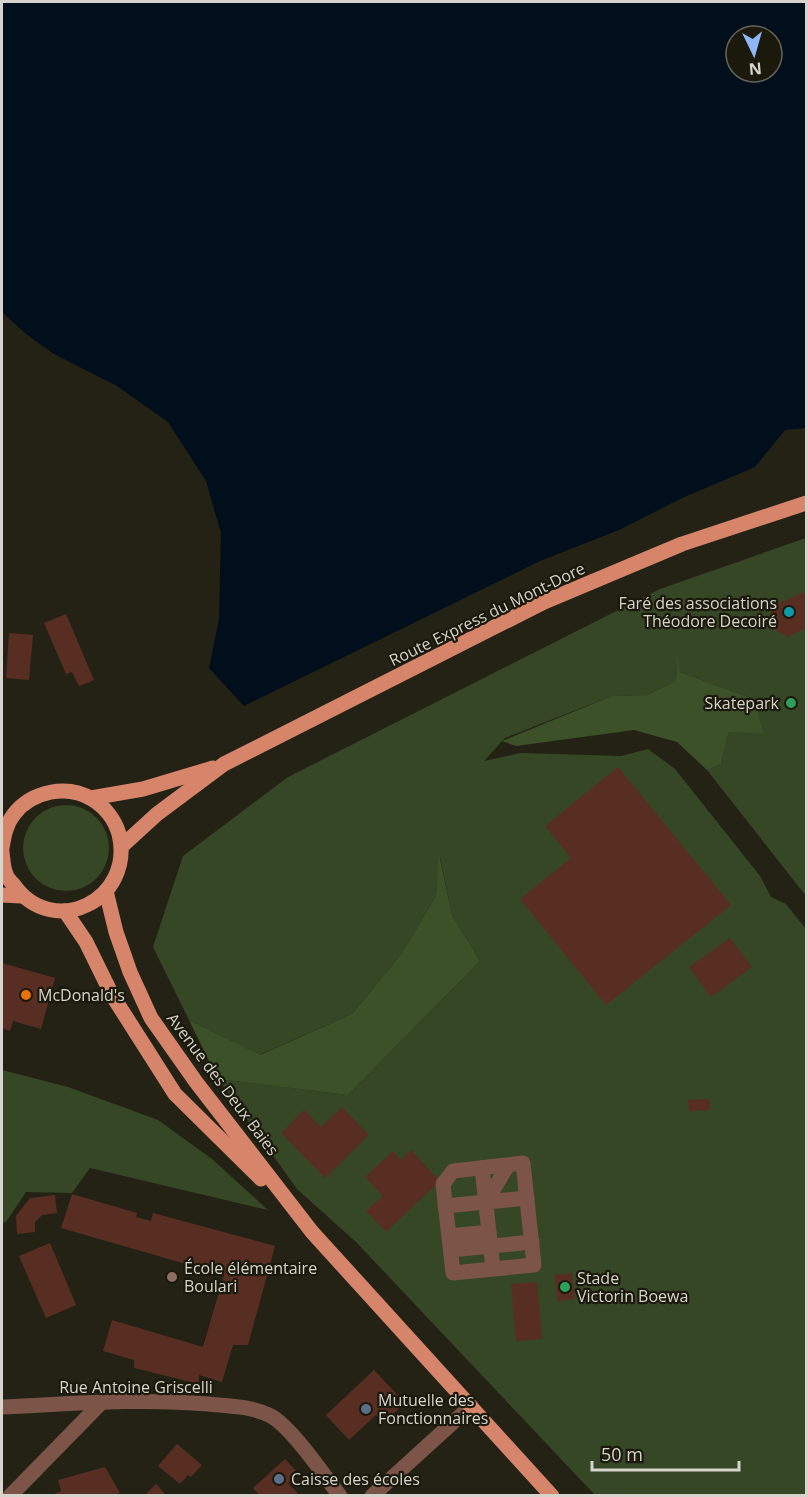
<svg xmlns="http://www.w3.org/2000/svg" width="808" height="1497" font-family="'Open Sans',sans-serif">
	<rect width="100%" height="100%" fill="#242215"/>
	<g fill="#364726">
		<path d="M 806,538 L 806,896 L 707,770 L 721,764 L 729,732 L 754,699 L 680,672 L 677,659 L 676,681 L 647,695 L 612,696 L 505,738 L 484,761 L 521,753 L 621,756 L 648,749 L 675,769 L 760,876 L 771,897 L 786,904 L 806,929 L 806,1495 L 595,1495 L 356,1242 L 297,1189 L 218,1079 L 348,1095 L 480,961 L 452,915 L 440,857 L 436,896 L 402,953 L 352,1014 L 259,1055 L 189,1020 L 153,947 L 183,856 L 288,777 L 660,589 Z"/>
		<circle cx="66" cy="848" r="43"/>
		<path d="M 2,1070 L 68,1087 L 158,1120 L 212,1159 L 268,1210 L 90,1168 L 72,1193 L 26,1192 L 6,1222 L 2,1223 Z"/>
	</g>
	<g fill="#3d5129">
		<path d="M 677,654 L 680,672 L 754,699 L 763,733 L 729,732 L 721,764 L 707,770 L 677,742 L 634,730 L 516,746 L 502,741 L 612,696 L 647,695 L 676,681 Z"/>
		<path d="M 439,854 L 452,915 L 480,961 L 348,1095 L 218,1079 L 189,1020 L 260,1055 L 352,1014 L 402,953 L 436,896 Z"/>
	</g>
	<path fill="#000f1b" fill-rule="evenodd" d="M 2,2 L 806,2 L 806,428 L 785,430 L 755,467 L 682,498 L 619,530 L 540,561 L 244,706 L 209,668 L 219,619 L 221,533 L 206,481 L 168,422 L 117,386 L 54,354 L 26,334 L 2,312 ZM 736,36 L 772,36 L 772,72 L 736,72 Z"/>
	<g fill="#592e22">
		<path d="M 805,592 L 806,592 L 806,628 L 788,637 L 776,631 L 769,618 L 772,606 Z"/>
		<path d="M 66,614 L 94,680 L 79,686 L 72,672 L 66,674 L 44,623 Z"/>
		<path d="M 9,633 L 33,635 L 29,680 L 6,678 Z"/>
		<path d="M 618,767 L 731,905 L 606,1005 L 520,899 L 571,858 L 545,826 Z"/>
		<path d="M 730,938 L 752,967 L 711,997 L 689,967 Z"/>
		<path d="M 2,963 L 55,978 L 41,1029 L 13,1021 L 10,1031 L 2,1028 Z"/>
		<path d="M 709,1099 L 710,1110 L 689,1111 L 688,1100 Z"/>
		<path d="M 342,1107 L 369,1135 L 325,1178 L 281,1133 L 304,1110 L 321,1127 Z"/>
		<path d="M 411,1150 L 440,1181 L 386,1232 L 366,1211 L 383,1196 L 365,1177 L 393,1151 L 401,1160 Z"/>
		<path d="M 72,1194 L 137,1213 L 136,1217 L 151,1221 L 153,1213 L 275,1246 L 248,1345 L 233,1345 L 222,1382 L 199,1375 L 199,1384 L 134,1368 L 134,1360 L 103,1351 L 112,1320 L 203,1347 L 224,1275 L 61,1228 Z"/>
		<path d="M 55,1195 L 57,1213 L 42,1215 L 35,1222 L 35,1232 L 17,1234 L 16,1216 L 30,1198 Z"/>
		<path d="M 50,1243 L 76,1305 L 46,1318 L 19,1256 Z"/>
		<path d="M 572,1273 L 575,1299 L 557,1301 L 555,1275 Z"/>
		<path d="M 537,1282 L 542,1339 L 516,1341 L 511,1284 Z"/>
		<path d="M 374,1370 L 405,1403 L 383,1423 L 376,1415 L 349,1440 L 326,1415 Z"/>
		<path d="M 177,1444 L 202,1465 L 191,1477 L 188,1475 L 180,1484 L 158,1466 Z"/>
		<path d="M 285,1459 L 299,1474 L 288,1483 L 300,1496 L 260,1496 L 253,1488 Z"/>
		<path d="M 105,1467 L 120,1493 L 111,1496 L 50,1496 L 61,1491 L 58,1480 Z"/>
		<path d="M 156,1484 L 167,1496 L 144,1496 Z"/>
	</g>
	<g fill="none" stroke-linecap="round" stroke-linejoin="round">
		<g stroke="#7c5448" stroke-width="15">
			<path d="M 523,1163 L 534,1265 L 453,1273 L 443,1184 L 453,1171 Z"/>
			<path d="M 482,1168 L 493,1269"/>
			<path d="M 486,1202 L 508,1165"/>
			<path d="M 445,1206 L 527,1198"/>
			<path d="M 449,1236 L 489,1232"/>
			<path d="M 451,1250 L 532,1242"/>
			<path d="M 2,1407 C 70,1404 139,1398 208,1404 C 229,1406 252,1406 271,1416 C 293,1429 323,1474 340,1496"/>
			<path d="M 10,1496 L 102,1402"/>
			<path d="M 372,1496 L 471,1406"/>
		</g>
		<g stroke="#d6856b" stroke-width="15">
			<path d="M 91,798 L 143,789 L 213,768"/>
			<path d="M 122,846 L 157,814 L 224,764 L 544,602 L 682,544 L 806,503"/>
			<path d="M 2,848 C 4,836 6,824 14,814 C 32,791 67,784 92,799 C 105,807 115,820 119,834 C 135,900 53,940 14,885 C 11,882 7,878 6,874 C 3,867 3,859 2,852"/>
			<path d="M 106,891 L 116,932 L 130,972 L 151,1018 L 196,1082 L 312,1232 L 552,1496"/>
			<path d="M 2,895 L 21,896"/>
			<path d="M 65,911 L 86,942 L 112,995 L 175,1094 L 261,1179"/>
		</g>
	</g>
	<circle fill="#0f9aa8" stroke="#1b190c" stroke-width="2" cx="789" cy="612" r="6"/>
	<g fill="#2e9e5b" stroke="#1b190c" stroke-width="2">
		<circle cx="791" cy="703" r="6"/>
		<circle cx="565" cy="1287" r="6"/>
	</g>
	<circle fill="#e8710a" stroke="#1b190c" stroke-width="2" cx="26" cy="995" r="6"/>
	<circle fill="#8d6e63" stroke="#1b190c" stroke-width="2" cx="172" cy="1277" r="6"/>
	<g fill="#5c6f8a" stroke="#1b190c" stroke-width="2">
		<circle cx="366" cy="1409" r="6"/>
		<circle cx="279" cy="1479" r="6"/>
	</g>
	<g text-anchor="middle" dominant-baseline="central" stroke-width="4.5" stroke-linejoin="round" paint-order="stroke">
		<g font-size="16" fill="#d6d4cc" stroke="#1b190c" text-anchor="start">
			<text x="777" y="603" text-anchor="end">Faré des associations<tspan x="777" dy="18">Théodore Decoiré</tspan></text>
			<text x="779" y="703" text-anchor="end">Skatepark</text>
			<text x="38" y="995">McDonald's</text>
			<text x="184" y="1268">École élémentaire<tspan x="184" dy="18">Boulari</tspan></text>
			<text x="577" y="1278">Stade<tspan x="577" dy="18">Victorin Boewa</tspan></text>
			<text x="378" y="1400">Mutuelle des<tspan x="378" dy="18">Fonctionnaires</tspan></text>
			<text x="291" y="1479">Caisse des écoles</text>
		</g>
		<g font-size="16" fill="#d6d4cc" stroke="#1b190c">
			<text transform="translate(487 614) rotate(-26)">Route Express du Mont-Dore</text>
			<text transform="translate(223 1084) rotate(53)">Avenue des Deux Baies</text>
			<text x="136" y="1387">Rue Antoine Griscelli</text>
		</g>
	</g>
	<rect width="808" height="1497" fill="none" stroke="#d6d4cc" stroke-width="6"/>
	<g transform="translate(754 54) rotate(175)"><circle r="28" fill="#1b190c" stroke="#666459" stroke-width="1.5"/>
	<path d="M0-4.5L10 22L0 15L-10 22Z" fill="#8db9fc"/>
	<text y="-9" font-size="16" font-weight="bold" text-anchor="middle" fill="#d6d4cc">N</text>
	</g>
	<path d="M592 1461v9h147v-9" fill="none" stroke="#d6d4cc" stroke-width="3"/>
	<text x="601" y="1461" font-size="18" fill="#d6d4cc" stroke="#1b190c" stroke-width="4.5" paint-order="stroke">50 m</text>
</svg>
